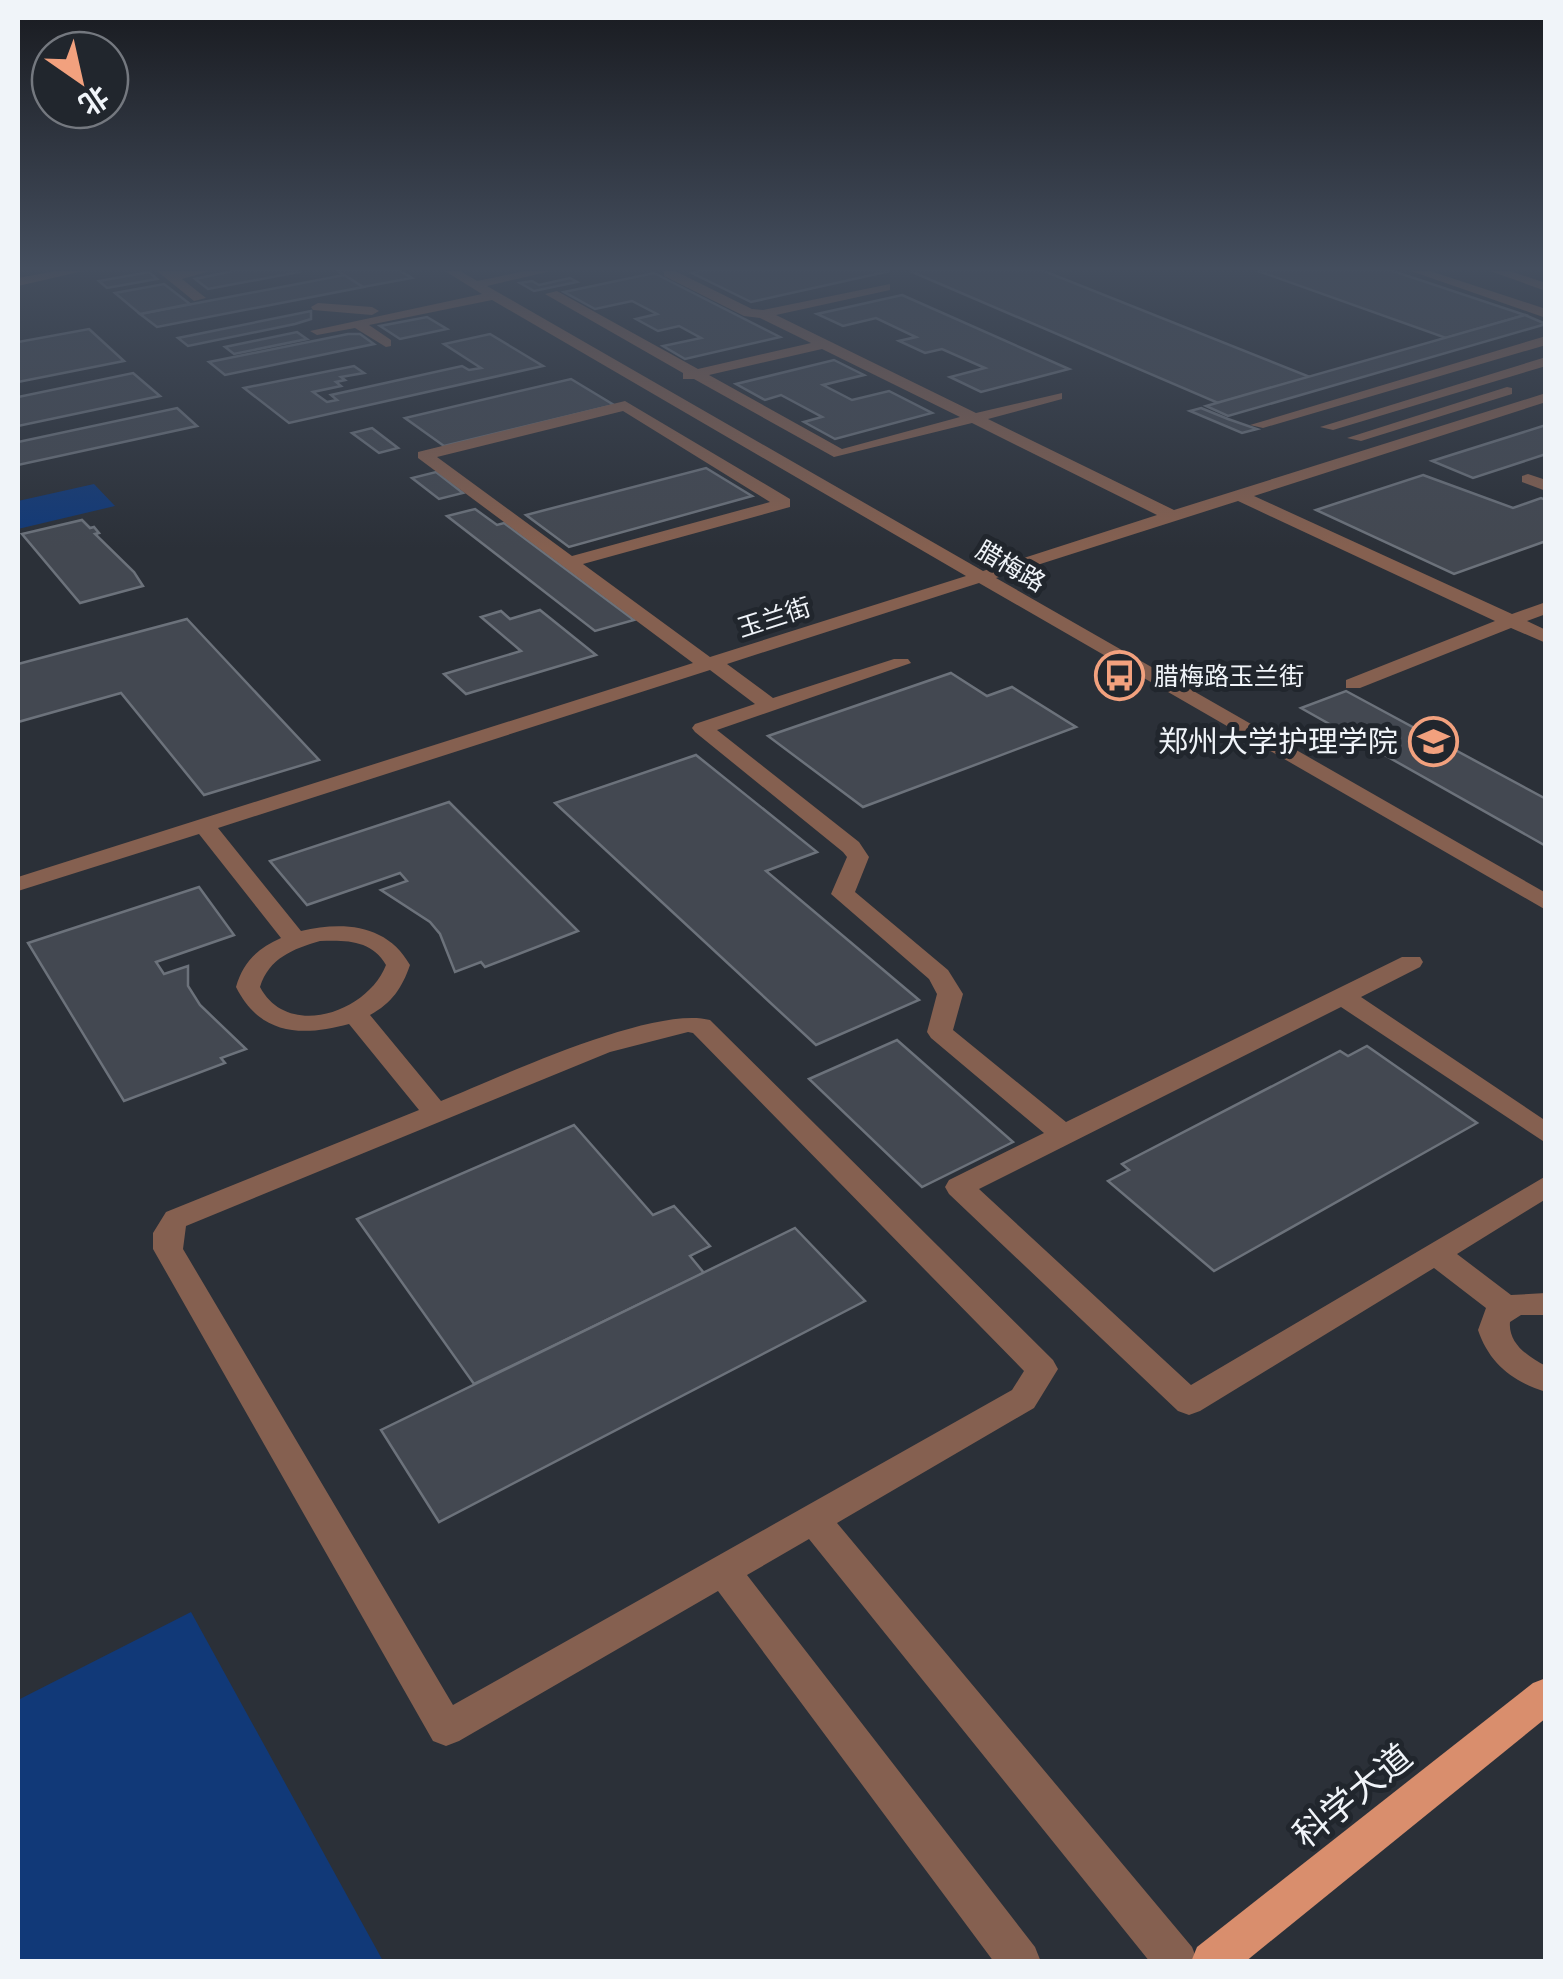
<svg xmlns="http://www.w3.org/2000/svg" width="1563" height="1979" font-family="'Asap Condensed','Noto Sans SC',sans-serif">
	<rect width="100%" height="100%" fill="#2b3038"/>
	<g fill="#113978">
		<path d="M 94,484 L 115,506 L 18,529 L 18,501 Z"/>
		<path d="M 191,1612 L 383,1961 L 384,1961 L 18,1961 L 18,1700 Z"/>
	</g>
	<g fill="#434851" stroke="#6c727b" stroke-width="2.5">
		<path d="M 233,271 L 298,271 L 299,272 L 208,289 L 195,279 Z"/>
		<path d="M 338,271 L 400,271 L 412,278 L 363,287 Z"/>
		<path d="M 699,271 L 890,271 L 751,302 L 692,273 Z"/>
		<path d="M 910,271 L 1044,271 L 1310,377 L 1218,403 Z"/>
		<path d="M 1258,271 L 1393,271 L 1525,315 L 1446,338 Z"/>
		<path d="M 149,272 L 157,279 L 107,288 L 99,281 Z"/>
		<path d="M 654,273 L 780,337 L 685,359 L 663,346 L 701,338 L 679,326 L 658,331 L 636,319 L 657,314 L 632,301 L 595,309 L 564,292 Z"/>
		<path d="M 344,275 L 363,287 L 157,327 L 140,314 Z"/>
		<path d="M 570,278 L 577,282 L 534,291 L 520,283 L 532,281 L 539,285 Z"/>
		<path d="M 164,284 L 190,304 L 140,314 L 115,293 Z"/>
		<path d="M 902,295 L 1069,369 L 981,392 L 950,377 L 985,368 L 942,349 L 925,353 L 899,341 L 916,337 L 876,318 L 843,326 L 817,314 Z"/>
		<path d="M 311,311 L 311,319 L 295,324 L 188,346 L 178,338 Z"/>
		<path d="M 1525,315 L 1546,324 L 1228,416 L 1206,406 Z"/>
		<path d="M 427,317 L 447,329 L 400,339 L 380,326 Z"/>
		<path d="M 89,329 L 124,361 L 18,382 L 18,342 Z"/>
		<path d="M 297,332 L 307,339 L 234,354 L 225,347 Z"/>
		<path d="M 348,334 L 360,334 L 374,344 L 225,375 L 209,362 Z"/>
		<path d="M 490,334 L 543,366 L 289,423 L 244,388 L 354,366 L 364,373 L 341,377 L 345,380 L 336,382 L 341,386 L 313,392 L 327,402 L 337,400 L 331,395 L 462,366 L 469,370 L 481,368 L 444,344 Z"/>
		<path d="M 834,360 L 864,375 L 823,385 L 852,400 L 889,391 L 932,413 L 835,439 L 804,422 L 822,417 L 781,395 L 765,400 L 736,384 Z"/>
		<path d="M 133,373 L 160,396 L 18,426 L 18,397 Z"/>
		<path d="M 571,379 L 614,405 L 444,446 L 405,418 Z"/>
		<path d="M 177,408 L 197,426 L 18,465 L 18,442 Z"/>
		<path d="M 1201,408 L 1228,419 L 1257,429 L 1242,433 L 1190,411 Z"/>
		<path d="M 1546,425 L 1546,454 L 1473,478 L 1432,461 Z"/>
		<path d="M 372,428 L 398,448 L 379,453 L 352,433 Z"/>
		<path d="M 706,468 L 752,496 L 569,547 L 526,515 Z"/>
		<path d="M 436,472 L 463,493 L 439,499 L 412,478 Z"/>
		<path d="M 1423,475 L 1513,508 L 1541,498 L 1546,500 L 1546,541 L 1454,574 L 1316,510 Z"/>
		<path d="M 475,509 L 497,525 L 504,523 L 634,620 L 595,631 L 447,516 Z"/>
		<path d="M 82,520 L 90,528 L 94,527 L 99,533 L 95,534 L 134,572 L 143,586 L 80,603 L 22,534 Z"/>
		<path d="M 540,610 L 596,655 L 466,694 L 444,674 L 521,651 L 481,617 L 501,611 L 510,619 Z"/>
		<path d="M 187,619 L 319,760 L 204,795 L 121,693 L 18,722 L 18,664 Z"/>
		<path d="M 951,673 L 987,696 L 1012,687 L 1076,727 L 863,807 L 768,736 Z"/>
		<path d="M 1346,691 L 1546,799 L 1546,846 L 1301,708 Z"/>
		<path d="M 696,755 L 817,852 L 766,871 L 919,1000 L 816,1045 L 555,803 Z"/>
		<path d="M 449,802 L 578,931 L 485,967 L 481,962 L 455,972 L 440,934 L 430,922 L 381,890 L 407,881 L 400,873 L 307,905 L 270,861 Z"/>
		<path d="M 199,887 L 234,935 L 156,962 L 164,974 L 188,966 L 188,986 L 200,1005 L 246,1049 L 221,1058 L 225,1063 L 124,1101 L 28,943 Z"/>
		<path d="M 897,1040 L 1013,1142 L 922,1187 L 809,1079 Z"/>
		<path d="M 1367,1046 L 1477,1123 L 1214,1271 L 1108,1181 L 1129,1170 L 1122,1164 L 1340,1051 L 1348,1056 Z"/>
		<path d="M 574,1125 L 653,1215 L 674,1206 L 710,1246 L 690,1256 L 704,1273 L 474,1384 L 357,1219 Z"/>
		<path d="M 795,1228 L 865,1301 L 439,1522 L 381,1430 Z"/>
	</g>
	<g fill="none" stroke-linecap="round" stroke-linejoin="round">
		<g fill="#856050" fill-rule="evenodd">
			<path d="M 56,271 L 83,271 L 18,286 L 18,278 Z"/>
			<path d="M 157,271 L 210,271 L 182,279 L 206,298 L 194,301 Z"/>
			<path d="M 445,271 L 460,271 L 477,281 L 525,271 L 551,271 L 487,286 L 983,571 L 1157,515 L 972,423 L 834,457 L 694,379 L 683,379 L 683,373 L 545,294 L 557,291 L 698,369 L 811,343 L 760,318 L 744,316 L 664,276 L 664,271 L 675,271 L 752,309 L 763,310 L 890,284 L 890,290 L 776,315 L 976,413 L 1062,393 L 1062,399 L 988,419 L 1174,510 L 1546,393 L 1546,402 L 1254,496 L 1512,614 L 1546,602 L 1546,614 L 1527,621 L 1546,630 L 1546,643 L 1511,628 L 1360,688 L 1346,688 L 1346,680 L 1495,621 L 1238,501 L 996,578 L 1546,893 L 1546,910 L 979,583 L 727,664 L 773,698 L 894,659 L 908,659 L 911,663 L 717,730 L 859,842 L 869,857 L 855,892 L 948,970 L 963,994 L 953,1030 L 1066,1122 L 1402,957 L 1420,957 L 1423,962 L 1420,967 L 1361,997 L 1546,1121 L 1546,1143 L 1341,1007 L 979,1189 L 1191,1385 L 1546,1176 L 1546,1199 L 1457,1254 L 1511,1295 L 1546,1293 L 1546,1315 L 1521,1315 L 1510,1322 C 1508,1343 1528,1357 1546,1366 L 1546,1392 C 1513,1382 1489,1363 1478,1330 L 1486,1308 L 1434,1268 L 1200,1411 L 1189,1415 L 1178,1411 L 949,1194 L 945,1187 L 949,1180 L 1044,1133 L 931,1038 L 927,1032 L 937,994 L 929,979 L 831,894 L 847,857 L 843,852 L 695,732 L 692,728 L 695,724 L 755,704 L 710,670 L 218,828 L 301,931 C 343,921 387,924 410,965 C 402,988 392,1003 370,1015 L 441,1101 C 500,1077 653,1005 710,1020 L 1053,1360 L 1058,1369 L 1034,1408 L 837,1523 L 1192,1947 L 1198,1962 L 1150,1962 L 809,1539 L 747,1575 L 1035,1947 L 1041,1962 L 994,1962 L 718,1591 L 459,1741 L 446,1746 L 433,1741 L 153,1249 L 153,1233 L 166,1212 L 419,1110 L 349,1024 C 301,1037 260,1035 236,987 C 243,962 258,948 281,938 L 199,834 L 18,891 L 18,877 L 693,663 L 418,458 L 418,452 L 625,401 L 790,499 L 790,507 L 583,564 L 710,657 L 966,576 L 492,300 L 369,325 L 391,340 L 391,346 L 386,347 L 355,328 L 317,335 L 310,331 L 482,294 ZM 822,349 L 960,417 L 842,449 L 709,375 ZM 623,411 L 770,502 L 572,556 L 437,457 ZM 320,941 C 346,940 372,940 386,965 C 368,1012 288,1040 260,987 C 269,958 293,949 320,941 ZM 688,1032 L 693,1033 L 1024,1371 L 1012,1390 L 453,1705 L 183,1249 L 186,1226 L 610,1052 Z"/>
			<path d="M 1411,271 L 1430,271 L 1546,309 L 1546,318 Z"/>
			<path d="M 1490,271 L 1509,271 L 1546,283 L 1546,291 Z"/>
			<path d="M 318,303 L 372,307 L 379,311 L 372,315 L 313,310 L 311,307 Z"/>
			<path d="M 1546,336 L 1546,345 L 1263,428 L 1250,425 Z"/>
			<path d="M 1546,357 L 1546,366 L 1333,430 L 1320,427 Z"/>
			<path d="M 1507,387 L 1512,388 L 1512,394 L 1361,441 L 1347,438 Z"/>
			<path d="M 1528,474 L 1546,480 L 1546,491 L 1522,482 L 1522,476 Z"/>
		</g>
		<path fill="#d98e6d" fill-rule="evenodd" d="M 1546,1678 L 1546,1718 L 1245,1962 L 1191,1962 L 1197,1947 L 1533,1683 Z"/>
	</g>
	<linearGradient id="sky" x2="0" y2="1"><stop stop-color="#181a1f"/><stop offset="0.49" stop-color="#444e5e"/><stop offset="1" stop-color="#444e5e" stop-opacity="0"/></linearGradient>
	<rect width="1563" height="548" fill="url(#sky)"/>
	<defs>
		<symbol id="bus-ring" viewBox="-11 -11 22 22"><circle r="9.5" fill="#21262d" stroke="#f2a17e" stroke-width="1.5"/><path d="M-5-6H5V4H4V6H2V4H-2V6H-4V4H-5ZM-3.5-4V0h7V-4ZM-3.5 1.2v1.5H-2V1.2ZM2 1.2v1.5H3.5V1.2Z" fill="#f2a17e"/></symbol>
		<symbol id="university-ring" viewBox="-11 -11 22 22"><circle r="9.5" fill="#21262d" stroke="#f2a17e" stroke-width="1.5"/><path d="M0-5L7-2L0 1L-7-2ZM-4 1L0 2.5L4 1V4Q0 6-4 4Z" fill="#f2a17e"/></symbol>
	</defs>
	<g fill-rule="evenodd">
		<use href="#bus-ring" x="1092" y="648" width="55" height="55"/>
		<use href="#university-ring" x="1406" y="714" width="55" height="55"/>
	</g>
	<g text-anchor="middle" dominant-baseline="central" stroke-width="10" stroke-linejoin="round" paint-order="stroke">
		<g font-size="25" fill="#f0f4f9" stroke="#21262d">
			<text transform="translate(1011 566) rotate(30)">腊梅路</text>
			<text transform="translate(774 617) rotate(-18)">玉兰街</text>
		</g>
		<g font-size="25" fill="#f0f4f9" stroke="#21262d" text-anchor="start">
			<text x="1154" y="676">腊梅路玉兰街</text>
		</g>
		<g font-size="30" fill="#f0f4f9" stroke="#21262d" text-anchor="end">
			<text x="1398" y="741">郑州大学护理学院</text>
		</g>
		<g font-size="35" fill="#f0f4f9" stroke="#21262d">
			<text transform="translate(1352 1795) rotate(-39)">科学大道</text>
		</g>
	</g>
	<rect width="1563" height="1979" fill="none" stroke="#f0f4f9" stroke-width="40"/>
	<g transform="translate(80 80) rotate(146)"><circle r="48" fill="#21262d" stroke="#74787f" stroke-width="2.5"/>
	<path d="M0-8L18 38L0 25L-18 38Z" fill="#f2a17e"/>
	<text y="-15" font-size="28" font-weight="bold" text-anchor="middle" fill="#f0f4f9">北</text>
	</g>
</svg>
